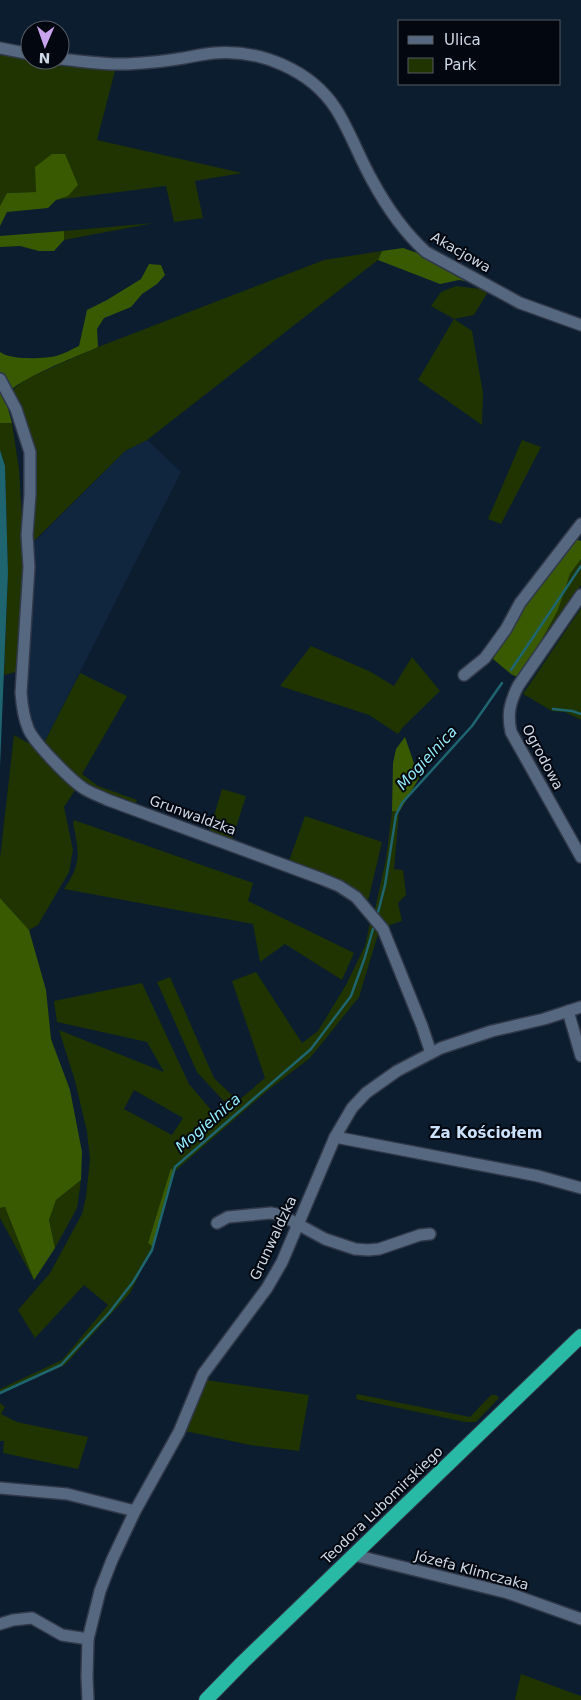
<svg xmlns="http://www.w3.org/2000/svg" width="581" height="1700" font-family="'DejaVu Sans',sans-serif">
	<rect width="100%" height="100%" fill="#0c1d30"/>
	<path fill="#10253e" d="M 147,440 L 181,472 L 43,745 L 34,734 L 25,700 L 31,545 L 125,451 Z"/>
	<g fill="#1f3400" fill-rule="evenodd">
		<path d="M 0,55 L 115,71 L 97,140 L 242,173 L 195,181 L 203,218 L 174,222 L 166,186 L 56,200 L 68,196 L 36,192 L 7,193 L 0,206 Z"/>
		<path d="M 154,223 L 64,240 L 64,231 Z"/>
		<path d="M 382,251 L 378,260 L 147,440 L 125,451 L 31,544 L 35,470 L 10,392 L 26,379 L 98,347 L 324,260 Z"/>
		<path d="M 456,286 L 489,290 L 474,315 L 454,319 L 472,331 L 483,393 L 482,425 L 418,380 L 454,319 L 431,306 L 441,292 Z"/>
		<path d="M 0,423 L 12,423 L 19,469 L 25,567 L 20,671 L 4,675 L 8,573 L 5,466 L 0,450 Z"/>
		<path d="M 522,440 L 541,447 L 501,524 L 488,519 Z"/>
		<path d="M 581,559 L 581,585 L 534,654 L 558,610 L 570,574 Z"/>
		<path d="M 581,608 L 581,720 L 565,712 L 552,711 L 523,694 Z"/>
		<path d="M 311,646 L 369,671 L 394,686 L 412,657 L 440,691 L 403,727 L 398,734 L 369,715 L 280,686 Z"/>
		<path d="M 80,673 L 127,696 L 82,774 L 98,786 L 137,800 L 135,805 L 87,786 L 43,745 Z"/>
		<path d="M 14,735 L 32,745 L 75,790 L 64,807 L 73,850 L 69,872 L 38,925 L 29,930 L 0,898 L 0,858 Z"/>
		<path d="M 222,789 L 246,796 L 232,840 L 209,833 Z"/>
		<path d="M 392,811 L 399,812 L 394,869 L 403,870 L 406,895 L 398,903 L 402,921 L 384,927 L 375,909 L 386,859 Z"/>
		<path d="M 305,816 L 382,842 L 368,901 L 353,888 L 289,861 Z"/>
		<path d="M 74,820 L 253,883 L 248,901 L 354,953 L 342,980 L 285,944 L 260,962 L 253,924 L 64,889 C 82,864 79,852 73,823 Z"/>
		<path d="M 370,923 L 379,931 L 359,997 L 310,1058 L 267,1091 L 174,1172 L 171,1169 L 148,1243 L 153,1247 L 130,1293 L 65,1365 L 0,1393 L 0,1389 L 62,1360 L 108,1305 L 84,1285 L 35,1338 L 18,1310 L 50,1273 L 82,1214 L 86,1197 L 90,1159 L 87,1132 L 75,1081 L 59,1030 L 164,1072 L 147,1042 L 57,1022 L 54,1001 L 142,983 L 189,1084 L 217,1117 L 230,1108 L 197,1072 L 157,982 L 170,977 L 214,1078 L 238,1101 L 265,1078 L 232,981 L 256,972 L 302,1043 L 318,1031 L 346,985 L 365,946 ZM 134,1090 L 183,1118 L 172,1135 L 124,1109 Z"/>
		<path d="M 81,1180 L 77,1208 L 55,1248 L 49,1220 L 56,1200 Z"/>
		<path d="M 5,1207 L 34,1280 L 0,1218 L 0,1208 Z"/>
		<path d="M 206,1380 L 309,1395 L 299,1451 L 250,1445 L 185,1431 Z"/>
		<path d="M 357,1394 L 470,1417 L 491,1395 L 496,1395 L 499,1398 L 476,1422 L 465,1422 L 356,1399 Z"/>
		<path d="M 0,1403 L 5,1407 L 1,1414 L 17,1422 L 88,1437 L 78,1469 L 3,1453 L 4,1441 L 0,1441 Z"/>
		<path d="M 521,1674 L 578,1695 L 581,1696 L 581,1700 L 515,1700 Z"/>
	</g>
	<g fill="#395a00">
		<path d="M 52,154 L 65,154 L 78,185 L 68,196 L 56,200 L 48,208 L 7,212 L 0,226 L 0,206 L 7,193 L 36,192 L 35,167 Z"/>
		<path d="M 64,231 L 64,240 L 54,251 L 39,251 L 20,246 L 0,247 L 0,236 Z"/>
		<path d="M 403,248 L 426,256 L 470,282 L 459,280 L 440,284 L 378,260 L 382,251 Z"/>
		<path d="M 149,264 L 161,265 L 165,275 L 157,284 L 142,294 L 131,307 L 104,318 L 97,329 L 98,347 C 81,355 17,379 9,393 C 4,401 10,414 12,423 L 0,423 L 0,352 C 10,360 43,359 56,356 C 64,354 72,349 79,346 L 87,310 L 107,300 L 141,279 Z"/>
		<path d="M 574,538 L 581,541 L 581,559 L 570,574 L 558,610 L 534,654 L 519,678 L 511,674 L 493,659 L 513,620 Z"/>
		<path d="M 405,737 L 419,778 L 399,812 L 392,811 L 393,763 L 396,749 Z"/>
		<path d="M 0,898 L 29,930 L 46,990 L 51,1039 L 70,1090 L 82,1152 L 81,1180 L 56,1200 L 49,1220 L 55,1248 L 34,1280 L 5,1207 L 0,1208 Z"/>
		<path d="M 171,1168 L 174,1172 L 153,1247 L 148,1243 Z"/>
	</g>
	<path fill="#1f656f" d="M 0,450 L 5,466 L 8,573 L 0,767 Z"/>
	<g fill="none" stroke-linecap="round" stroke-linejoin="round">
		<g stroke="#1f656f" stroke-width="2.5">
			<path d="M 511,670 L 581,566"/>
			<path d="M 553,709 L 572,711 L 581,714"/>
			<path d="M 377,916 L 385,885 L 396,815 L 402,803 L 472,726 L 502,683"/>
			<path d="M 0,1393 L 61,1365 L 109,1313 L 133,1282 L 152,1250 L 175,1167 L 311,1049 L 351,996 L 365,957 L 373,929"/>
		</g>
		<defs>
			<g id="minor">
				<path d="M 0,48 L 30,54"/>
				<path d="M 60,59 C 82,61 105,65 128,64 C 147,63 166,61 184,58 C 194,56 204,54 214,53 C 260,49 311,70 336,109 C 350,131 359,157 372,180 C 386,206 404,232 426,252 L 520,303 L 581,325"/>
				<path d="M 0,379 L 16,409 L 30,452 L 30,495 L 27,535 L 29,567 L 21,693 C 22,705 23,716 28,728 C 33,742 70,779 83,788 C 90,793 100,796 108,800 L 322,879 L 339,886 L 356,897 L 383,929 L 422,1026 L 431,1053"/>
				<path d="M 581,595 L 518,686 C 510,702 507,714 511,732 L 581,857"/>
				<path d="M 464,675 L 485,658 L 493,647 L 506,629 L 520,603 L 581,524"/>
				<path d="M 568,1011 L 581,1056"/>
				<path d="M 335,1137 L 538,1176 L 581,1188"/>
				<path d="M 217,1223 L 228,1217 L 271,1213 L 281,1215 L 325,1239 L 355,1249 L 368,1250 L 379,1249 L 420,1235 L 430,1234"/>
				<path d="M 0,1488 L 67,1494 L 135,1511"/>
				<path d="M 354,1555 L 508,1593 L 581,1619"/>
				<path d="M 0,1624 L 13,1620 L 32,1618 L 62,1635 L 88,1639"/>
				<path d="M 88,1700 L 87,1677 L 88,1639 L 100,1591 L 112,1560 L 135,1511 L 179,1432 L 203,1374 L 267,1288 L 282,1262 L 335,1137 L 352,1108 L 366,1093 L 397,1071 L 441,1048 L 492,1031 L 544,1019 L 581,1007"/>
			</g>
			<path id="trunk" d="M 206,1700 L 243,1662 L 581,1336"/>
		</defs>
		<use href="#minor" stroke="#313849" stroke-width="14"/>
		<use href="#trunk" stroke="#313849" stroke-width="16"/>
		<use href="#minor" stroke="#55687f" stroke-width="11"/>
		<use href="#trunk" stroke="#28baa4" stroke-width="14"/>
	</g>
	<g text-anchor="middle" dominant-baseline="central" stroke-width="4" stroke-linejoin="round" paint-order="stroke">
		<g font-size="14" fill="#ced8e6" stroke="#03070f">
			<text transform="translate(461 252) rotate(30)">Akacjowa</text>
			<text transform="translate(543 757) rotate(62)">Ogrodowa</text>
			<text transform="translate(193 815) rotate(20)">Grunwaldzka</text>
			<text transform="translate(273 1238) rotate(-65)">Grunwaldzka</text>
			<text transform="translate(382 1505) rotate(-44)">Teodora Lubomirskiego</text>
			<text transform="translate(472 1570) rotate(15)">Józefa Klimczaka</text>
		</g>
		<g font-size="15" font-style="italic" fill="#95edfb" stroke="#03070f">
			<text transform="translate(427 758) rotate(-47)">Mogielnica</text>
			<text transform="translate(208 1123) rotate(-41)">Mogielnica</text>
		</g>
		<g font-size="15" font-weight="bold" fill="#cbe1fc" stroke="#03070f">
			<text x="486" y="1133">Za Kościołem</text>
		</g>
	</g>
	<rect x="398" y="20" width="162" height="65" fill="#03070f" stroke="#545b65"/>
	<rect x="408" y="36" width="25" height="8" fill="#55687f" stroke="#545b65"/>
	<text x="444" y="45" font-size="15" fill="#ced8e6">Ulica</text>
	<rect x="408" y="58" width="25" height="15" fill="#1f3400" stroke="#545b65"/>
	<text x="444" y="70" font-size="15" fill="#ced8e6">Park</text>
	<g transform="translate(45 45) rotate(182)"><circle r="24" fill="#03070f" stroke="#545b65"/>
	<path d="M0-4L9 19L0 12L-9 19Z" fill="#c8a5ee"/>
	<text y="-8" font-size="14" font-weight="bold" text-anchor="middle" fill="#ced8e6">N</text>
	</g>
</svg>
